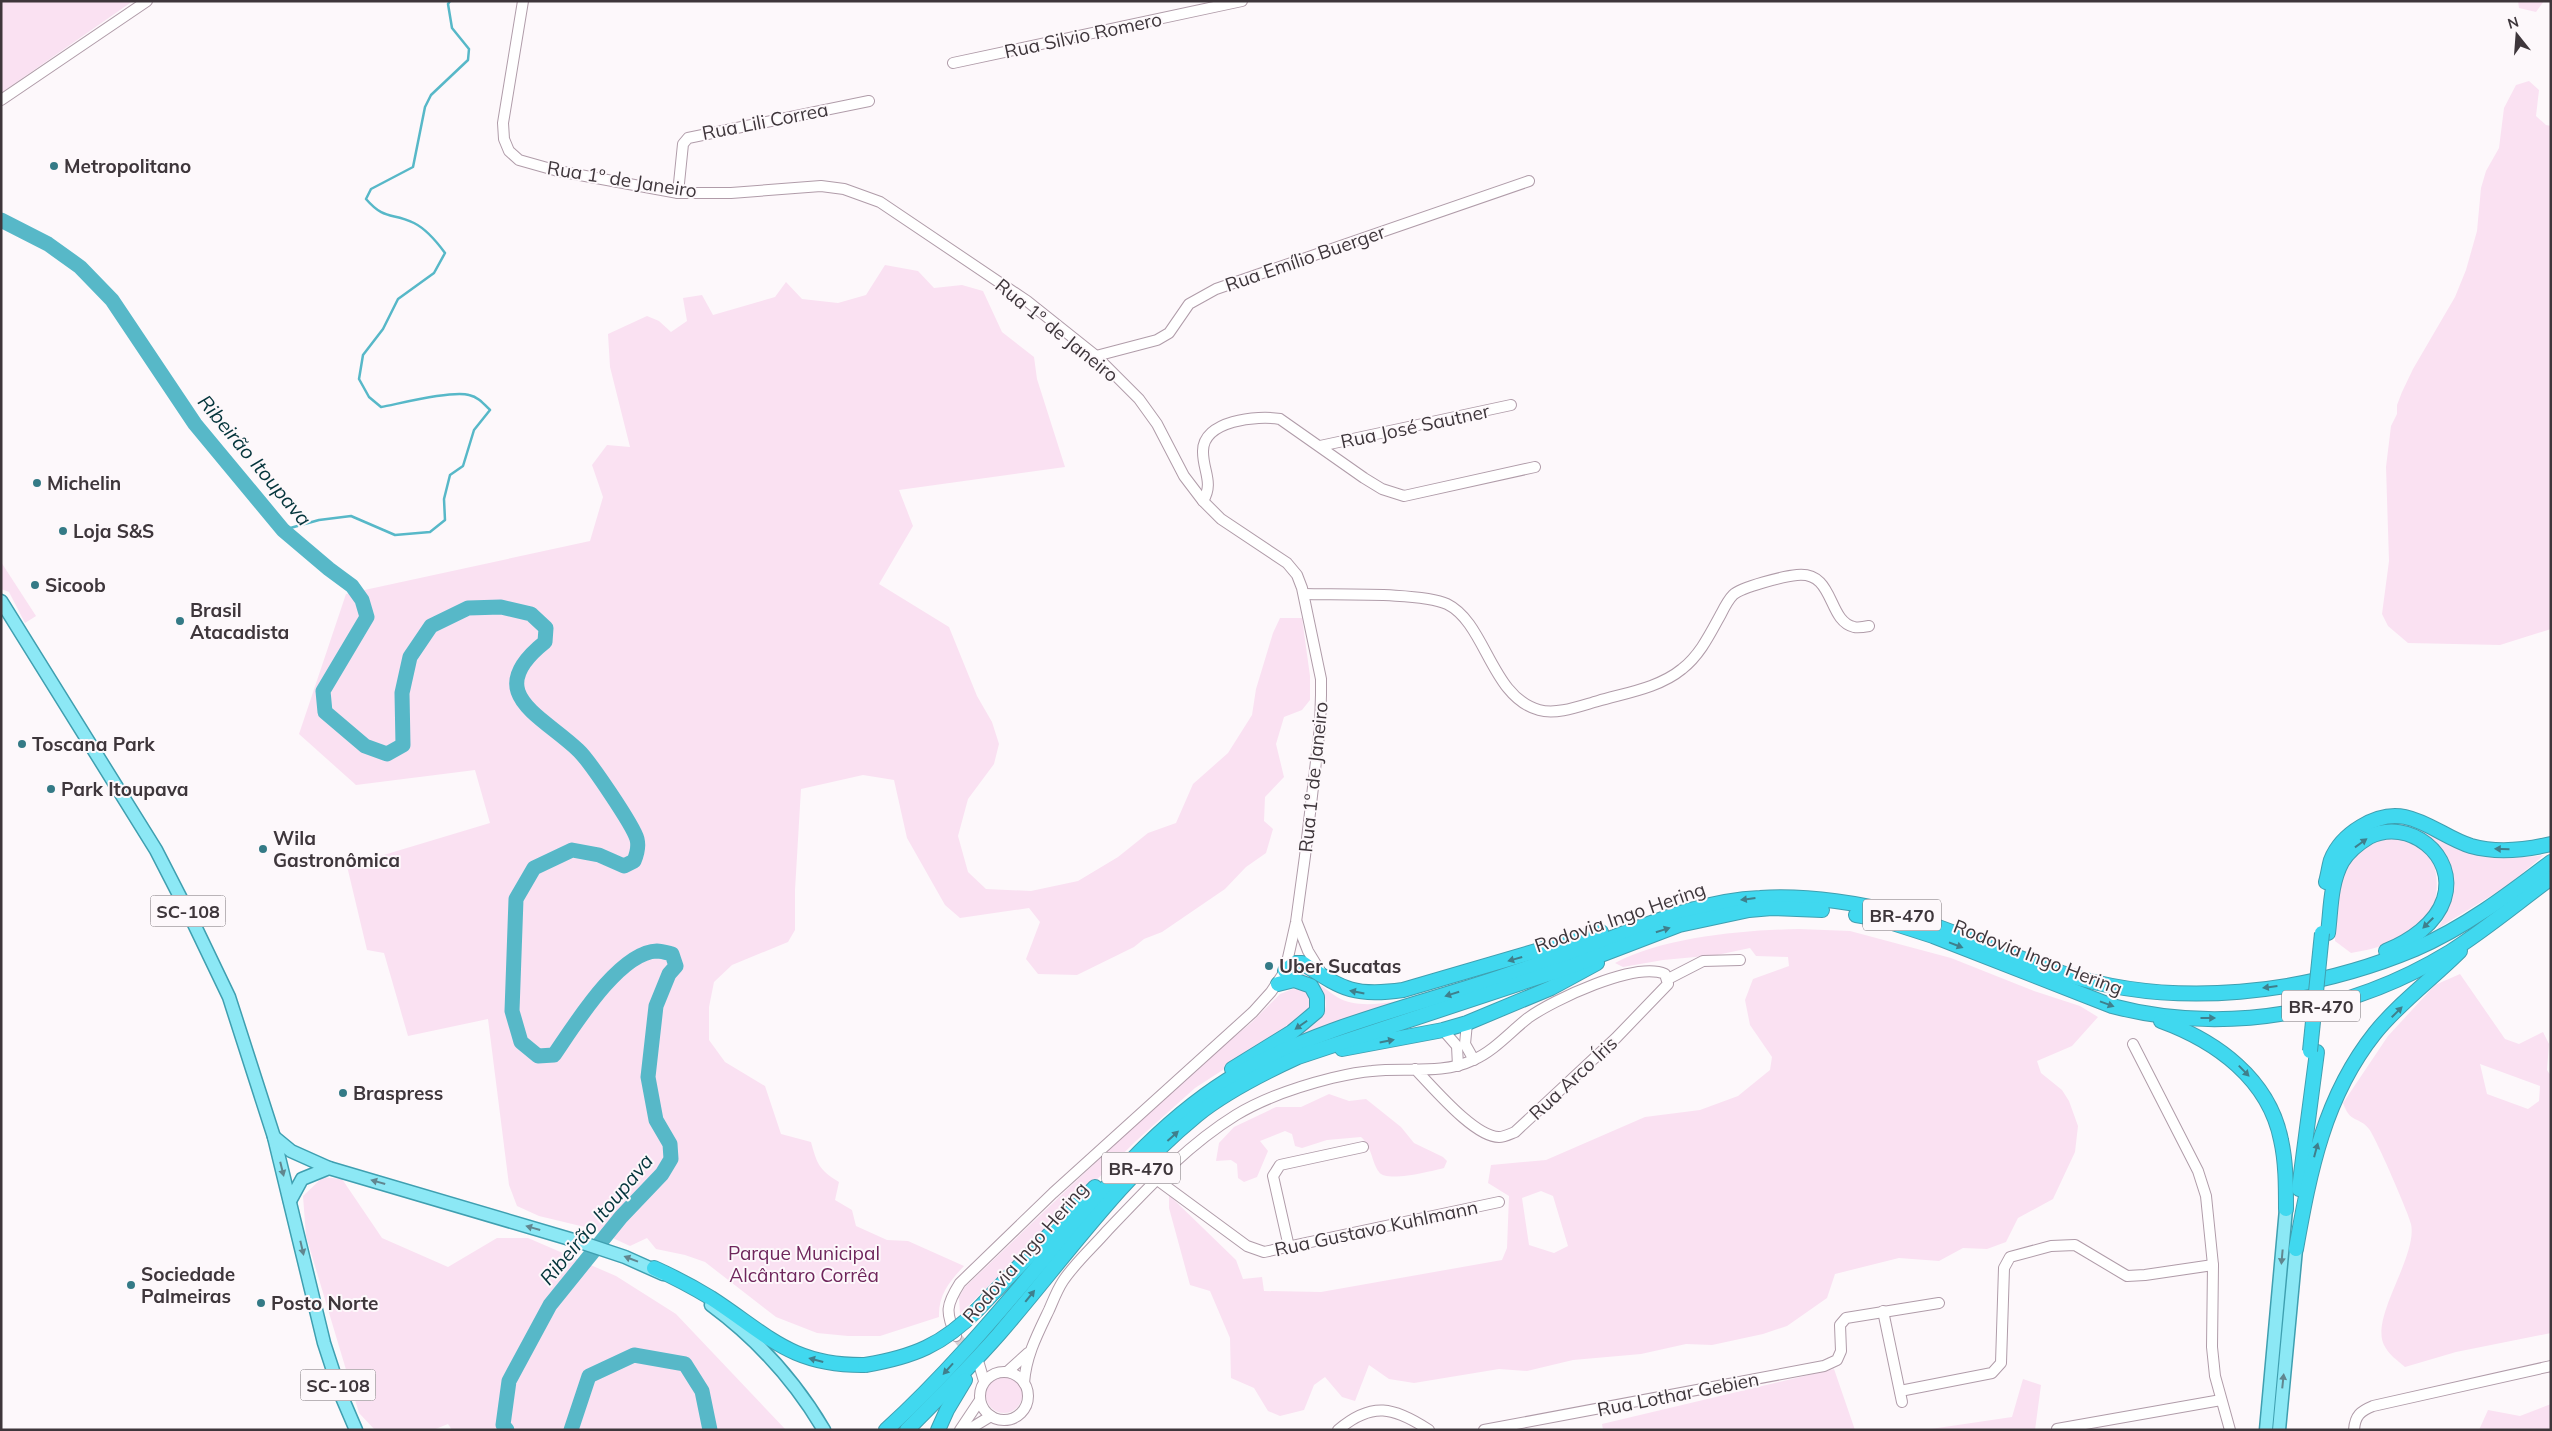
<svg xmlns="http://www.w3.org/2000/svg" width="2552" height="1431" font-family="Mulish,sans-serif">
	<rect width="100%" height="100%" fill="#fdf8fb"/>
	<g fill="#fae1f2" fill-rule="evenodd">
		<path d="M 1,1 L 133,1 L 1,93 Z"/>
		<path d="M 2518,1 L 2544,1 L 2536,12 L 2519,8 Z"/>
		<path d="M 2529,81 L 2539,90 L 2536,116 L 2546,125 L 2551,126 L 2551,629 L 2500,645 L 2408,643 L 2388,626 L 2382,614 L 2389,561 L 2386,467 L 2391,426 L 2397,414 L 2397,405 L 2402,392 L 2413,369 L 2455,297 L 2466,270 L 2477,231 L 2481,188 L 2486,171 L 2499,148 L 2504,108 L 2516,85 Z"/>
		<path d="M 885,265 L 918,271 L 934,288 L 962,285 L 983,291 L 1002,332 L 1034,357 L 1037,379 L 1065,467 L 899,490 L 913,526 L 879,584 L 949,627 L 977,696 L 992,722 L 999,744 L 994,764 L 968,799 L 958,836 L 968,872 L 986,889 L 1031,891 L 1078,881 L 1118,857 L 1148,833 L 1176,823 L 1193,784 L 1228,753 L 1252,715 L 1256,689 L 1273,633 L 1280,618 L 1302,618 L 1310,676 L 1310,700 L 1302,710 L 1284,717 L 1276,744 L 1284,777 L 1265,797 L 1264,821 L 1273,829 L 1266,853 L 1246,867 L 1225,889 L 1162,932 L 1144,939 L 1134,947 L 1077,975 L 1038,974 L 1026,959 L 1040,922 L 1029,908 L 960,918 L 945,905 L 907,838 L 894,780 L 863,775 L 801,789 L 795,890 L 795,930 L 788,942 L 732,965 L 714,982 L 709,1007 L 709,1040 L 725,1062 L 765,1086 L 781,1134 L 811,1142 C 817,1164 819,1170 839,1182 L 835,1200 L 852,1210 L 856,1226 L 887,1240 L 908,1241 L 964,1266 C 950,1281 938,1295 939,1317 L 880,1336 L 848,1336 L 817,1333 L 776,1317 L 705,1262 L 685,1255 L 656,1249 L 647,1238 L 630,1246 L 593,1229 L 539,1216 L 517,1206 L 509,1185 L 488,1019 L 408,1036 L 384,953 L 367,950 L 347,866 L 490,823 L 475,770 L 356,785 L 299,734 L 346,594 L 590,541 L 603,497 L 592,465 L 607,445 L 630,447 L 610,367 L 608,334 L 647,316 L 659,321 L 671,332 L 687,321 L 683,298 L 702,295 L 713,315 L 775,297 L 786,282 L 802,299 L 838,303 L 866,295 Z"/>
		<path d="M 1,562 L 36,616 L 25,623 L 9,592 L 1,589 Z"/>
		<path d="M 2401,820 C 2448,840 2491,864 2544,855 L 2507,886 L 2437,929 L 2443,920 L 2450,896 L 2423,834 L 2400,825 L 2379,828 L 2349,842 L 2365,829 Z"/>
		<path d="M 2393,838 C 2405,839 2424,844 2430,856 C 2440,872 2439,904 2427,918 C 2407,941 2379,948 2351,953 L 2335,941 C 2338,890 2333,849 2393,838 Z"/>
		<path d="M 1799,929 L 1850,931 L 1951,958 L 2034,991 L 2080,1006 L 2098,1017 L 2072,1046 L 2037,1061 L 2041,1073 L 2062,1090 L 2069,1101 L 2078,1126 L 2075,1152 L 2053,1199 L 2018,1218 L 2006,1242 L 1987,1249 L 1963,1248 L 1939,1261 L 1899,1258 L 1835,1274 L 1827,1298 L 1787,1326 L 1763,1334 L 1712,1345 L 1686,1344 L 1641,1354 L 1573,1360 L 1527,1371 L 1499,1369 L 1414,1383 L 1389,1379 L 1369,1365 L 1355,1401 L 1342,1397 L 1325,1377 L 1314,1385 L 1304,1410 L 1280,1416 L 1268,1411 L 1254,1388 L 1231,1378 L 1230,1338 L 1210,1291 L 1190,1285 L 1169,1208 L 1169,1195 L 1236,1260 L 1243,1279 L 1262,1277 L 1264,1291 L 1321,1292 L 1502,1260 L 1507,1248 L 1509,1196 L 1488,1183 L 1491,1165 L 1546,1160 L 1645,1117 L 1700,1110 L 1738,1096 L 1770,1070 L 1772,1057 L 1750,1025 L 1745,1000 L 1753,979 L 1789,966 L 1788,957 L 1756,956 L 1750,948 L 1717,955 L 1663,960 L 1623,967 L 1615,963 C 1664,937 1744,930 1799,929 ZM 1541,1191 L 1553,1196 L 1568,1246 L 1554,1253 L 1529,1245 L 1522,1198 Z"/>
		<path d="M 1297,967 C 1311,976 1323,988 1337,997 C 1370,1018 1447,987 1483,978 L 1274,1046 C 1288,1038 1310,1030 1320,1018 C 1338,996 1310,975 1291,973 Z"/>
		<path d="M 2460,974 L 2505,1039 L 2519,1044 L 2543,1032 L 2549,1044 L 2547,1070 L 2551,1076 L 2551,1333 L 2456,1352 L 2405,1367 C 2397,1360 2389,1355 2384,1345 C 2370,1317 2418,1256 2411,1224 C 2409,1214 2375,1136 2369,1129 C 2359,1116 2350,1124 2343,1103 L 2388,1036 L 2435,985 ZM 2480,1064 L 2540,1086 L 2539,1101 L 2528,1109 L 2487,1094 Z"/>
		<path d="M 1295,988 L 1307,991 L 1312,1002 L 1308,1015 L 1195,1088 L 1136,1141 L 960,1314 L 959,1297 L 965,1287 L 1184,1078 L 1251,1023 L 1280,994 Z"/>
		<path d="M 1329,1094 L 1349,1101 L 1366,1099 L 1401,1127 L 1414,1143 L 1443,1157 L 1447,1161 L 1444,1168 C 1432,1171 1386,1183 1379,1172 C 1371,1161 1372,1146 1361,1137 L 1327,1140 L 1302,1148 L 1295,1146 L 1292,1134 L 1285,1131 L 1260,1141 L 1268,1151 L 1257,1177 L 1244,1182 L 1238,1178 L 1237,1164 L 1231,1160 L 1216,1161 L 1219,1143 L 1234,1127 L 1276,1107 L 1301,1107 Z"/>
		<path d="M 323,1177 L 342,1179 L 382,1238 L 448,1267 L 497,1238 L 528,1238 L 616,1276 L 676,1314 L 786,1430 L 452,1430 L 448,1424 L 433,1430 L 375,1430 L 359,1413 L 306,1236 L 303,1196 Z"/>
		<path d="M 1834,1369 L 1855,1430 L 1603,1430 L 1602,1424 Z"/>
		<circle cx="1004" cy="1395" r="18"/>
		<path d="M 2023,1379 L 2041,1385 L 2035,1430 L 1924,1430 L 2012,1417 Z"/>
		<path d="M 2551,1404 L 2551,1430 L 2479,1430 L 2488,1410 L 2520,1416 Z"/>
	</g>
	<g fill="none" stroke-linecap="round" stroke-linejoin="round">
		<path stroke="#57b8c8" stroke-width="2.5" d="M 283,530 L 319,520 L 351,516 L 395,535 L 430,532 L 445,520 L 444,499 L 450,475 L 463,466 L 474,430 L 490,410 C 483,403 478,397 469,395 C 453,390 398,404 381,407 L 369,397 L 359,379 L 363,355 L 383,329 L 398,299 L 434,273 L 445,253 C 437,242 426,229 414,223 C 392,212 385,221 366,199 L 371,189 L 413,167 L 425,107 L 431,95 L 468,60 L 469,49 L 452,28 L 448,4 L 450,1"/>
		<g stroke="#57b8c8" stroke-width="15">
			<path d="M 1,220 L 48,244 L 80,267 L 112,300 L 195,424 L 283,530 L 329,569 L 352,586 L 362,600 L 367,617 L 323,691 L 325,712 L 365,746 L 387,754 L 403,745 L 402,693 L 410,657 L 431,626 L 468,608 L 501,607 L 531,614 L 546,628 L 545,642 C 481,693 540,714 578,750 C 589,760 633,825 637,839 C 639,847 637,854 634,861 L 624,866 L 599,855 L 572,850 L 534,868 L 516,899 L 512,1011 L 521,1042 L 538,1056 L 554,1055 C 574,1026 619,952 657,951 C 662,951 668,953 672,954 L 676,966 L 669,974 L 656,1006 L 648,1077 L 656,1120 L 670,1144 L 671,1159 L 662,1174 L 621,1217 L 550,1305 L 509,1381 L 503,1425 L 507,1430"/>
			<path d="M 571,1430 L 589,1376 L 634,1355 L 685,1364 L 702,1391 L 710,1430"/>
		</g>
		<path stroke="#d7d1d5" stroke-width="10" stroke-dasharray="10 5" stroke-linecap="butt" d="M 957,1337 L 979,1364"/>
		<defs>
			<g id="minor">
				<path d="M 523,1 L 503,123 L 504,139 L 509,151 L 519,160 L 558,171 L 678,193 L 731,193 L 821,186 L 844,189 L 880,202 L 1027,301 L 1096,356 L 1139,399 L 1157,424 L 1184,476 L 1203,501 L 1221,519 L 1287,563 L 1297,575 L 1302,588 L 1321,679 L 1321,695 L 1320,727 L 1305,856 L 1296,922 L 1285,971 L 1271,992 L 1253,1012 L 1053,1193 L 960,1283 C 946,1305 945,1312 956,1336"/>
				<path d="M 953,63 L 1242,1"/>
				<path d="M 1,100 L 147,1"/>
				<path d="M 678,193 L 683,144 L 688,138 L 869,101"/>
				<path d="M 1096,356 L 1157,340 L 1169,333 L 1189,304 L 1216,289 L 1529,181"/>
				<path d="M 1320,446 L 1511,405"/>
				<path d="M 1203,501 C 1214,483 1203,471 1203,452 C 1202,420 1258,415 1280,419 L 1364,478 L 1382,489 L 1404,496 L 1535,467"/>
				<path d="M 1304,594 C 1335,595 1421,592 1447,604 C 1486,623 1491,697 1539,710 C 1557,715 1580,706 1598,701 C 1625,693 1659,688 1682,669 C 1700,655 1710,634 1721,614 C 1724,608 1728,600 1733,595 C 1741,587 1785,576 1797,575 C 1835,571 1827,621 1854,627 C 1858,628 1864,627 1869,626"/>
				<path d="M 1297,923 L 1308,951 L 1322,974"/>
				<path d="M 1668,979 L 1703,961 L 1740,960"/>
				<path d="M 1467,1023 L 1465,1044 L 1474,1060"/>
				<path d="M 1443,1030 L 1457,1046 L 1458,1066"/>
				<path d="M 2133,1044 L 2198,1171 L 2206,1196 L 2213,1265 L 2212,1347 L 2215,1376 L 2230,1430"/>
				<path d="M 1156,1179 L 1247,1246 L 1264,1252 L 1499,1202"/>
				<path d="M 1289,1247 L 1273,1176 L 1280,1165 L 1363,1147"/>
				<path d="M 1883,1311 L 1902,1402"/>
				<path d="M 979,1364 L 984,1381"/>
				<circle cx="1004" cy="1396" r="24"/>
				<path d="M 1007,1372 L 1028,1353"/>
				<path d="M 1024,1383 C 1026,1356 1037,1335 1049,1310 C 1053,1301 1057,1290 1063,1281 C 1075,1263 1092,1248 1106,1232 C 1147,1189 1186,1146 1236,1115 C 1264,1098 1300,1086 1332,1078 C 1345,1075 1359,1072 1372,1071 C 1405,1067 1442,1075 1473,1060 C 1494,1051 1510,1032 1528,1018 C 1553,1000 1635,961 1665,974 L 1668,984 L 1616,1038 L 1515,1132 C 1510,1134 1504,1137 1499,1137 C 1474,1137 1432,1086 1415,1069"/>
				<path d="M 1900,1391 L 1992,1373 L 2001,1363 L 2004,1268 L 2010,1257 L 2051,1246 L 2075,1245 L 2127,1276 L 2145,1275 L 2213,1265"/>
				<path d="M 2057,1429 L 2221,1400"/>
				<path d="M 960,1430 L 980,1400"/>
				<path d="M 968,1430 L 991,1416"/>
				<path d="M 1338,1430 C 1372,1401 1394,1407 1429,1430"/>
				<path d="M 1484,1430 L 1824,1366 L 1837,1360 L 1841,1351 L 1840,1325 L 1846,1318 L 1939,1303"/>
				<path d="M 2354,1430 C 2355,1415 2361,1411 2373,1406 L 2551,1366"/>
			</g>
			<g id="major">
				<path d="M 1,601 L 156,850 L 194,924 L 229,997 L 274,1137 L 324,1343 L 341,1395 L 356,1430"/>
				<path d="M 274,1137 L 291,1151 L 329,1168 L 580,1242 L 625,1257 L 663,1274"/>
				<path d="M 290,1201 L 302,1179 L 329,1168"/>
				<path d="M 711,1305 C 757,1339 795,1381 824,1430"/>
				<path d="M 2266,1430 L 2286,1209"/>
				<path d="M 2279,1430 L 2296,1249"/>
			</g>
			<g id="highway">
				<path d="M 2326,882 C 2328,875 2329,867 2331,860 C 2341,834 2377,811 2405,817 C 2429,822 2448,839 2471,846 C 2496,853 2526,850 2551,844"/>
				<path d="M 1856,915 L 1880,919 L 1933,936 L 2112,1006 C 2226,1036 2350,1013 2450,952 C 2485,930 2517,903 2551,878"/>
				<path d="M 2328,933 C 2331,910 2330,884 2342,862 C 2348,852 2359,843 2369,837 C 2408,817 2458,855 2444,899 C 2436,924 2410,941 2386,951"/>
				<path d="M 1285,971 L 1295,963 L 1302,963 C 1343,989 1353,997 1403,990 L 1601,932"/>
				<path d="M 2161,1021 C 2216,1041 2269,1079 2281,1140 C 2286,1162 2286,1186 2286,1209"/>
				<path d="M 1342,1049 L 1443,1030 L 1467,1023 L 1551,988 L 1597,963"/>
				<path d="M 1232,1069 L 1292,1032 L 1317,1011 L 1317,997 L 1311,986 L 1294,980 L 1278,984"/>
				<path d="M 2299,1189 L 2317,1052"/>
				<path d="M 2296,1249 C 2310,1171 2324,1097 2375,1033 C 2399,1003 2433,978 2460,951"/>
				<path d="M 654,1268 C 674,1277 693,1287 711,1298 C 768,1335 791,1366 865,1365"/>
				<path d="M 978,1309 L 1095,1187"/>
				<path d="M 886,1430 C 952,1370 1008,1301 1066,1233 C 1118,1173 1169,1114 1239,1073 C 1324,1024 1424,1004 1515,972 C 1548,961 1581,949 1614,937 C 1661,919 1709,900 1760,898 C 1806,895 1866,903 1910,917 C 1961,934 2011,956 2062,973 C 2174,1010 2307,994 2415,949 C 2464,928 2508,895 2551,862"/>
				<path d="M 907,1430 C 938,1399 970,1367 999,1334 C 1063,1260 1120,1178 1197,1115 C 1227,1091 1263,1073 1298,1057 L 1572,966 L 1679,925 L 1749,910 L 1772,908 L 1822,910"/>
				<path d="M 938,1430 L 947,1410 L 965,1380"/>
			</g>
		</defs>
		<use href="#minor" stroke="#b09ca9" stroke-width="12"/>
		<use href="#major" stroke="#3f9fb0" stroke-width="15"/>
		<use href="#highway" stroke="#3f9fb0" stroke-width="16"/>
		<use href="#minor" stroke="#fff" stroke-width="10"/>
		<use href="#major" stroke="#8ce8f5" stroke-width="12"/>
		<use href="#highway" stroke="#40d8ef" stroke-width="14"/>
		<defs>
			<g id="highway-bridge">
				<path d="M 2310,1051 L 2322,933"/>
				<path d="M 865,1365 C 913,1357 943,1345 978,1309"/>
			</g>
		</defs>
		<use href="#highway-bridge" stroke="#3f9fb0" stroke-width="16" stroke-linecap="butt"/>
		<use href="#highway-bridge" stroke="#40d8ef" stroke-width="14"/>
	</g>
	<defs><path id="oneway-solid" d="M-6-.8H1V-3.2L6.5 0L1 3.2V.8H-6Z" transform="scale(1.25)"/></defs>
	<g fill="#3f7f8c">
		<use href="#oneway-solid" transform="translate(2361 843) rotate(-36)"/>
		<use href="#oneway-solid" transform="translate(2502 849) rotate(-179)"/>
		<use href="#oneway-solid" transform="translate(1748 899) rotate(173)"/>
		<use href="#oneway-solid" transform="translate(2428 923) rotate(135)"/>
		<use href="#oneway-solid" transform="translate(1663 930) rotate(-18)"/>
		<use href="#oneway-solid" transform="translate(1956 945) rotate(21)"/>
		<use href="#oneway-solid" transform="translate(1515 959) rotate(164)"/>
		<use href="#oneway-solid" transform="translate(2270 987) rotate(173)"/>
		<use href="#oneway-solid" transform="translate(1357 992) rotate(-169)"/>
		<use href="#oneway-solid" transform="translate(1452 994) rotate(163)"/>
		<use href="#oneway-solid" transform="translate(2107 1004) rotate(20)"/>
		<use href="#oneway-solid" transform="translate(2397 1012) rotate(-45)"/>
		<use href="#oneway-solid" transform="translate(2208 1018)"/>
		<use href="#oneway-solid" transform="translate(1301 1025) rotate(145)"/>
		<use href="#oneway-solid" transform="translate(1387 1041) rotate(-11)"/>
		<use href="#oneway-solid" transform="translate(2244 1071) rotate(46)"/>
		<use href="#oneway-solid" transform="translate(1173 1136) rotate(-42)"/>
		<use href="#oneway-solid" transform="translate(2316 1150) rotate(-75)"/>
		<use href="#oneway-solid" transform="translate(1030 1296) rotate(-51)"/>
		<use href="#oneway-solid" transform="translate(816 1360) rotate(-165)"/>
		<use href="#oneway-solid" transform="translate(948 1369) rotate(132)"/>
	</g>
	<g fill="#61868f">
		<use href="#oneway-solid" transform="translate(282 1169) rotate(76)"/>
		<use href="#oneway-solid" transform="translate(378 1182) rotate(-164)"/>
		<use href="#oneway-solid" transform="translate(533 1228) rotate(-164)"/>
		<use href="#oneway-solid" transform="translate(302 1248) rotate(77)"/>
		<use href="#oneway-solid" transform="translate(2282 1257) rotate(95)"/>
		<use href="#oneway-solid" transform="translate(631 1259) rotate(-159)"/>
		<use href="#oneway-solid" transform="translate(2283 1381) rotate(-84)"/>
	</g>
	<g fill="#347a86" stroke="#fdf8fb" stroke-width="2">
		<circle cx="54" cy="166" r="5"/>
		<circle cx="37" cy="483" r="5"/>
		<circle cx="63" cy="531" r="5"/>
		<circle cx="35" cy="585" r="5"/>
		<circle cx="180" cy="621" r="5"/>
		<circle cx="22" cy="744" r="5"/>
		<circle cx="51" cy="789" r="5"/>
		<circle cx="263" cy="849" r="5"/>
		<circle cx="1269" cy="966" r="5"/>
		<circle cx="343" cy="1093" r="5"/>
		<circle cx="131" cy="1285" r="5"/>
		<circle cx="261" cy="1303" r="5"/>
	</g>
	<g text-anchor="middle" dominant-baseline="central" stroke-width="4" stroke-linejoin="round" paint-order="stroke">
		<g fill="#fdf8fb" stroke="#777075" stroke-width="1">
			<rect x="150.5" y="895.5" width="75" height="31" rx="4"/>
			<rect x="1863" y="899.5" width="78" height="31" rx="4"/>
			<rect x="2282" y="990.5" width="78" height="31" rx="4"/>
			<rect x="1102" y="1152.5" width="78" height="31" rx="4"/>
			<rect x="300.5" y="1369.5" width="75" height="31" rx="4"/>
		</g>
		<g font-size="18" font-weight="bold" fill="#3e363b">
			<text x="188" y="911">SC-108</text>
			<text x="1902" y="915">BR-470</text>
			<text x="2321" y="1006">BR-470</text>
			<text x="1141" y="1168">BR-470</text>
			<text x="338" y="1385">SC-108</text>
		</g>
		<g font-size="19" fill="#3e363b" stroke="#fdf8fb">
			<text transform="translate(1083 35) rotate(-12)">Rua Silvio Romero</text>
			<text transform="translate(765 121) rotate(-11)">Rua Lili Correa</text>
			<text transform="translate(622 179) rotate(9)">Rua 1º de Janeiro</text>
			<text transform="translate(1305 258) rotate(-19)">Rua Emílio Buerger</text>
			<text transform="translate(1057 330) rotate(39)">Rua 1º de Janeiro</text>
			<text transform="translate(1415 426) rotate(-12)">Rua José Sautner</text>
			<text transform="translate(1313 777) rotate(-84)">Rua 1º de Janeiro</text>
			<text transform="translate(1620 917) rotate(-19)">Rodovia Ingo Hering</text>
			<text transform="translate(2038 957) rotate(21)">Rodovia Ingo Hering</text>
			<text transform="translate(1573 1078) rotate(-43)">Rua Arco Íris</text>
			<text transform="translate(1376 1228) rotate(-12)">Rua Gustavo Kuhlmann</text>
			<text transform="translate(1025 1252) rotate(-49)">Rodovia Ingo Hering</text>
			<text transform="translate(1678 1394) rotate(-11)">Rua Lothar Gebien</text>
		</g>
		<g font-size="19" font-weight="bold" fill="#3e363b" stroke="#fdf8fb" text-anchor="start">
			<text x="64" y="166">Metropolitano</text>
			<text x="47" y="483">Michelin</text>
			<text x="73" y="531">Loja S&amp;S</text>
			<text x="45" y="585">Sicoob</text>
			<text x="190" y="610">Brasil<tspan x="190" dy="22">Atacadista</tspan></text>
			<text x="32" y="744">Toscana Park</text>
			<text x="61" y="789">Park Itoupava</text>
			<text x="273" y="838">Wila<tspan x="273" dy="22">Gastronômica</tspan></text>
			<text x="1279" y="966">Uber Sucatas</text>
			<text x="353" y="1093">Braspress</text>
			<text x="141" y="1274">Sociedade<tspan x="141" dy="22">Palmeiras</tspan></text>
			<text x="271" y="1303">Posto Norte</text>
		</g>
		<g font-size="19" fill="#6f265c" stroke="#fdf8fb">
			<text x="804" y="1253">Parque Municipal<tspan x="804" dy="22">Alcântaro Corrêa</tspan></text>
		</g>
		<g font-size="20" font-style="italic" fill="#03343b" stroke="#fdf8fb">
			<text transform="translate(255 460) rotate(50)">Ribeirão Itoupava</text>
			<text transform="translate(596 1219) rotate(-50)">Ribeirão Itoupava</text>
		</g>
	</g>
	<rect width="2552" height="1431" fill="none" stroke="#3e363b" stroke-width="5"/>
	<g transform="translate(2517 35) rotate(343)" stroke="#fdf8fb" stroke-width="4" paint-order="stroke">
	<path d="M0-4L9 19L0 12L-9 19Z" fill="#3e363b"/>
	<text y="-8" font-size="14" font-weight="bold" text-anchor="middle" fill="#3e363b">N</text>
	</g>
</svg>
